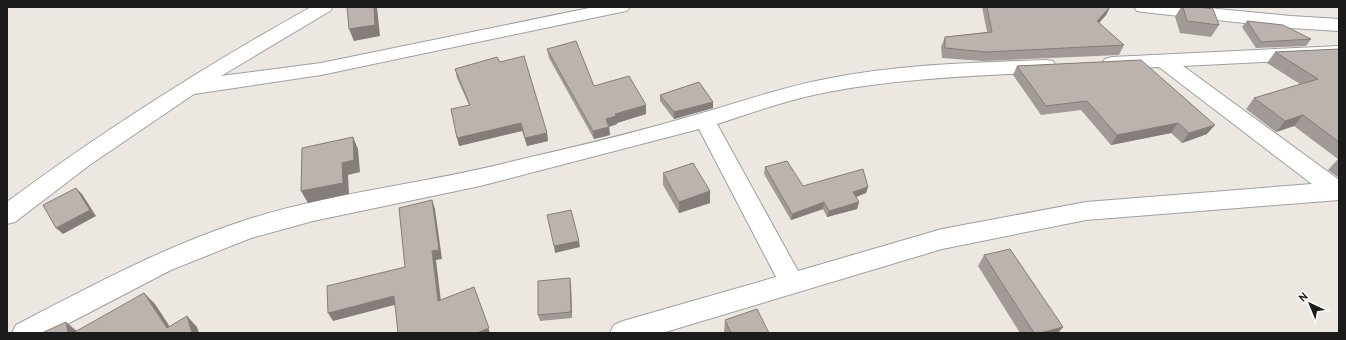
<svg xmlns="http://www.w3.org/2000/svg" width="1346" height="340" font-family="Overpass,sans-serif">
	<rect width="100%" height="100%" fill="#ece8e1"/>
	<g fill="none" stroke-linecap="round" stroke-linejoin="round">
		<defs>
			<g id="minor">
				<path d="M 311,7 L 333,7 L 330,11 L 221,76 L 321,63 L 594,7 L 630,7 L 627,11 L 621,12 L 321,75 L 194,94 L 91,164 L 15,222 L 7,224 L 7,202 C 104,130 205,66 311,7 Z"/>
				<path d="M 1134,7 L 1198,7 L 1291,16 L 1339,19 L 1339,31 L 1291,28 L 1143,12 L 1137,11 Z"/>
				<path d="M 1339,46 L 1339,58 L 1183,66 L 1339,180 L 1339,200 L 1086,220 L 942,249 L 662,333 L 610,333 L 614,325 L 623,321 L 776,277 L 699,129 L 480,186 L 313,221 L 251,238 L 171,270 L 50,333 L 12,333 L 16,325 C 91,286 165,246 246,220 C 333,192 425,184 514,161 C 570,148 626,135 681,119 C 730,106 777,88 826,79 C 899,64 973,63 1046,60 L 1053,61 L 1056,66 L 1053,71 L 1046,72 C 973,76 900,78 828,92 C 790,99 754,112 717,124 L 798,271 L 942,229 L 1086,202 L 1312,184 L 1159,67 L 1112,69 L 1105,67 L 1102,63 L 1105,59 L 1112,57 Z"/>
			</g>
		</defs>
		<use href="#minor" stroke="#9f9f9f" stroke-width="2"/>
		<use href="#minor" fill="#fff" fill-rule="evenodd"/>
	</g>
	<g fill="#a29a96">
		<path d="M 982,7 L 1110,7 L 1106,15 L 1099,23 L 1124,45 L 1119,55 L 983,61 L 942,58 L 941,47 L 945,37 L 987,32 Z"/>
		<path d="M 1181,7 L 1199,7 L 1219,25 L 1211,37 L 1180,33 L 1175,17 Z"/>
		<path d="M 1247,21 L 1311,39 L 1306,46 L 1256,48 L 1242,27 Z"/>
		<path d="M 547,49 L 594,86 L 646,105 L 646,114 L 617,123 L 617,124 L 609,127 L 610,135 L 594,139 L 549,58 Z"/>
		<path d="M 1339,49 L 1339,178 L 1328,170 L 1338,159 L 1294,126 L 1276,132 L 1246,109 L 1254,98 L 1300,84 L 1267,63 L 1275,52 Z"/>
		<path d="M 1141,60 L 1207,134 L 1182,143 L 1171,133 L 1111,145 L 1081,110 L 1041,115 L 1013,75 L 1017,66 Z"/>
		<path d="M 500,62 L 547,133 L 548,141 L 527,146 L 522,131 L 459,146 L 469,105 L 457,78 L 455,69 Z"/>
		<path d="M 660,95 L 713,102 L 713,108 L 674,119 L 660,101 Z"/>
		<path d="M 765,167 L 803,186 L 868,187 L 866,193 L 856,197 L 859,202 L 857,209 L 827,217 L 823,209 L 791,220 L 764,174 Z"/>
		<path d="M 663,173 L 710,191 L 710,203 L 679,213 L 663,185 Z"/>
		<path d="M 984,255 L 1063,327 L 1058,333 L 1020,333 L 978,266 Z"/>
		<path d="M 571,284 L 572,318 L 540,321 L 538,315 Z"/>
		<path d="M 725,320 L 769,333 L 725,333 L 724,331 Z"/>
	</g>
	<g fill="#847d7a">
		<path d="M 374,7 L 377,7 L 380,36 L 354,41 L 349,29 Z"/>
		<path d="M 1110,7 L 1106,15 L 1092,31 L 1097,21 Z"/>
		<path d="M 713,102 L 713,108 L 674,119 L 674,112 Z"/>
		<path d="M 646,105 L 646,114 L 617,123 L 617,124 L 609,127 L 610,135 L 594,139 L 593,131 L 606,119 L 615,114 Z"/>
		<path d="M 1303,115 L 1294,126 L 1276,132 L 1285,121 Z"/>
		<path d="M 521,123 L 522,131 L 459,146 L 457,138 Z"/>
		<path d="M 1178,123 L 1171,133 L 1111,145 L 1117,135 Z"/>
		<path d="M 1215,125 L 1207,134 L 1182,143 L 1189,133 Z"/>
		<path d="M 547,133 L 548,141 L 527,146 L 525,138 Z"/>
		<path d="M 353,137 L 358,149 L 360,172 L 348,175 L 349,194 L 308,203 L 301,191 L 342,163 Z"/>
		<path d="M 868,187 L 866,193 L 851,199 L 853,192 Z"/>
		<path d="M 76,188 L 82,194 L 96,216 L 63,234 L 56,228 Z"/>
		<path d="M 710,191 L 710,203 L 679,213 L 679,202 Z"/>
		<path d="M 432,200 L 435,209 L 442,259 L 436,260 L 442,310 L 438,301 L 432,251 Z"/>
		<path d="M 824,202 L 823,209 L 791,220 L 792,214 Z"/>
		<path d="M 859,202 L 857,209 L 827,217 L 829,211 Z"/>
		<path d="M 579,241 L 580,247 L 555,253 L 554,246 Z"/>
		<path d="M 570,278 L 571,284 L 572,318 L 571,312 Z"/>
		<path d="M 474,287 L 490,333 L 477,333 Z"/>
		<path d="M 144,293 L 155,304 L 174,333 L 167,328 Z"/>
		<path d="M 394,296 L 398,304 L 333,321 L 328,313 Z"/>
		<path d="M 187,316 L 197,327 L 199,333 L 192,333 Z"/>
		<path d="M 66,322 L 78,332 L 78,333 L 68,333 Z"/>
		<path d="M 1063,327 L 1058,333 L 1040,333 Z"/>
	</g>
	<g fill="#bcb3ae" stroke="#847d7a">
		<path d="M 347,7 L 374,7 L 375,25 L 349,29 Z"/>
		<path d="M 987,7 L 1110,7 L 1097,21 L 1124,45 L 987,52 L 945,48 L 945,37 L 992,32 Z"/>
		<path d="M 1183,7 L 1199,7 L 1213,9 L 1219,25 L 1187,21 Z"/>
		<path d="M 1247,21 L 1283,25 L 1311,39 L 1261,42 Z"/>
		<path d="M 576,41 L 594,86 L 629,76 L 646,105 L 615,114 L 616,116 L 606,119 L 609,127 L 593,131 L 547,49 Z"/>
		<path d="M 1339,49 L 1339,142 L 1303,115 L 1285,121 L 1254,98 L 1318,79 L 1275,52 Z"/>
		<path d="M 524,56 L 547,133 L 525,138 L 521,123 L 457,138 L 451,109 L 470,105 L 455,69 L 497,57 L 500,62 Z"/>
		<path d="M 1141,60 L 1215,125 L 1189,133 L 1178,123 L 1117,135 L 1087,101 L 1046,106 L 1017,66 Z"/>
		<path d="M 699,82 L 713,102 L 674,112 L 660,95 Z"/>
		<path d="M 353,137 L 354,160 L 342,163 L 343,183 L 301,191 L 302,148 Z"/>
		<path d="M 787,161 L 803,186 L 863,169 L 868,187 L 853,192 L 859,202 L 829,211 L 824,202 L 792,214 L 765,167 Z"/>
		<path d="M 693,163 L 710,191 L 679,202 L 663,173 Z"/>
		<path d="M 76,188 L 90,210 L 56,228 L 43,205 Z"/>
		<path d="M 432,200 L 439,250 L 432,251 L 438,301 L 474,287 L 489,328 L 477,333 L 398,333 L 394,296 L 328,313 L 327,286 L 405,267 L 399,208 Z"/>
		<path d="M 571,210 L 579,241 L 554,246 L 547,215 Z"/>
		<path d="M 1010,249 L 1063,327 L 1040,333 L 1034,333 L 984,255 Z"/>
		<path d="M 570,278 L 571,312 L 538,315 L 538,281 Z"/>
		<path d="M 144,293 L 167,328 L 187,316 L 192,333 L 73,333 Z"/>
		<path d="M 757,309 L 769,333 L 731,333 L 725,320 Z"/>
		<path d="M 66,322 L 68,333 L 42,333 Z"/>
	</g>
	<rect width="1346" height="340" fill="none" stroke="#1b1b1b" stroke-width="16"/>
	<g transform="translate(1310 304) rotate(316)" stroke="#ffffff" stroke-width="3" paint-order="stroke">
	<path d="M0-3L7 15L0 10L-7 15Z" fill="#1b1b1b"/>
	<text y="-6" font-size="11" font-weight="bold" text-anchor="middle" fill="#1b1b1b">N</text>
	</g>
</svg>
